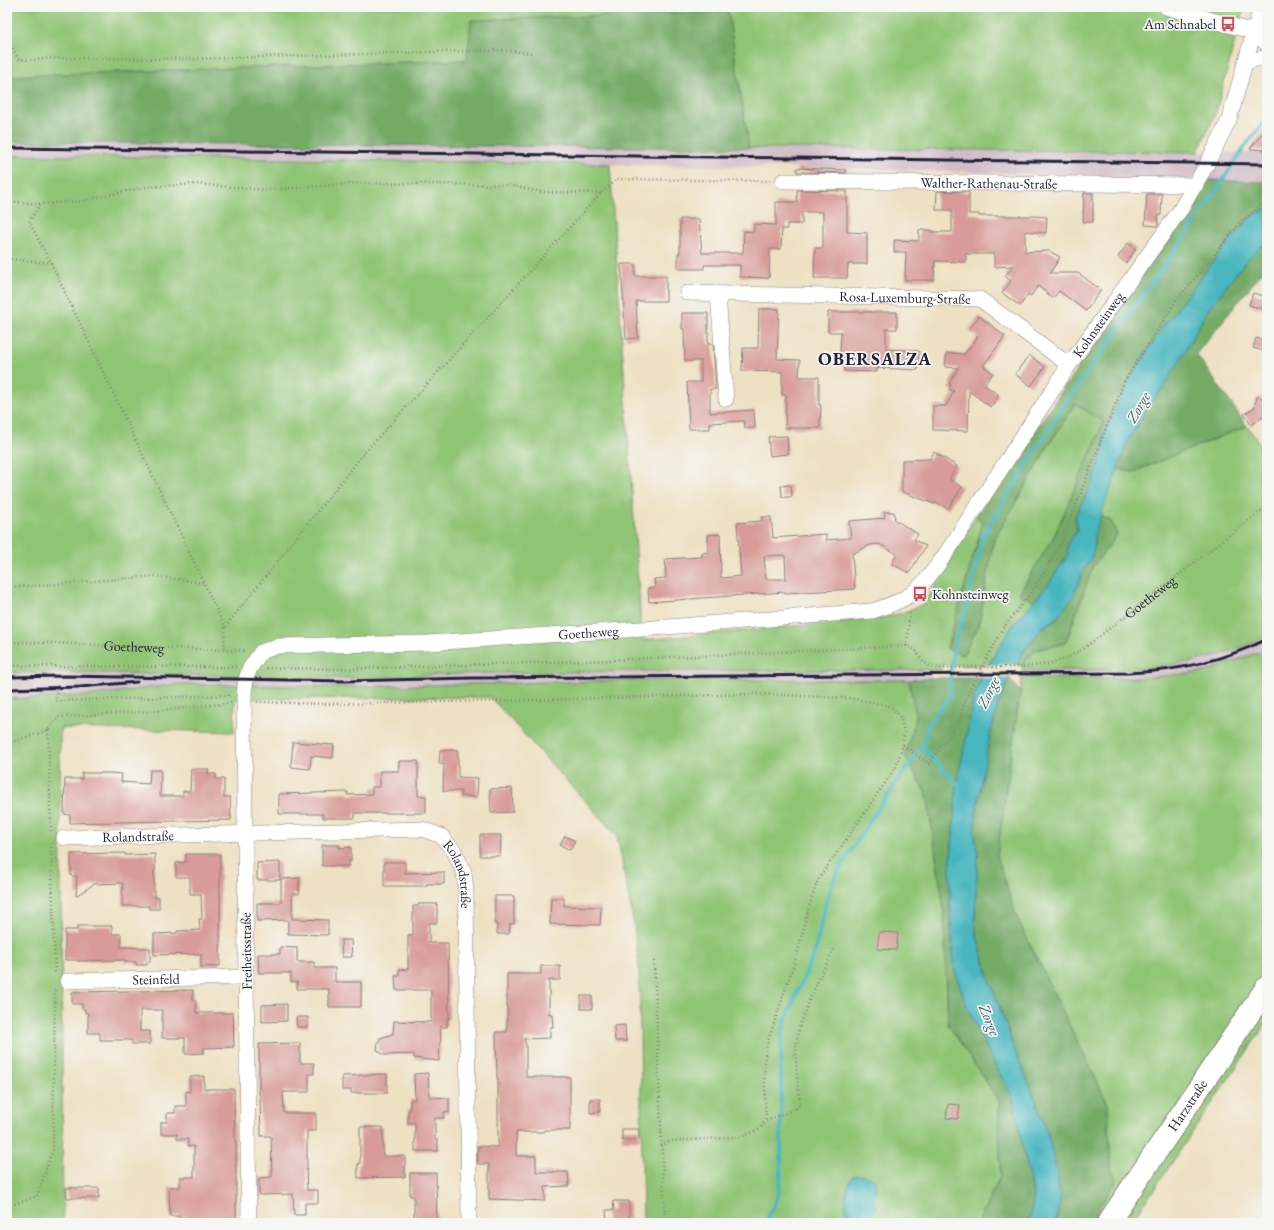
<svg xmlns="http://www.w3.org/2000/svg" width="1274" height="1230" font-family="'EB Garamond',serif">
	<rect width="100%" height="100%" fill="#f6f6f2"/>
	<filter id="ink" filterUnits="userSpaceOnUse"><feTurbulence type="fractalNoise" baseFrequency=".025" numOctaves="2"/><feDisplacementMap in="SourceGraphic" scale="8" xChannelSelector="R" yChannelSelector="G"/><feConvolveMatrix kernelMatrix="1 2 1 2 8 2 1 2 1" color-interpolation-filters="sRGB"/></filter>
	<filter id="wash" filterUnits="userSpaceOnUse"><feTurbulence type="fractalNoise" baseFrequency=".012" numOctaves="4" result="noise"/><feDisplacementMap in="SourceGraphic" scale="16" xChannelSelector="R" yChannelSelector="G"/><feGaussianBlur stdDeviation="0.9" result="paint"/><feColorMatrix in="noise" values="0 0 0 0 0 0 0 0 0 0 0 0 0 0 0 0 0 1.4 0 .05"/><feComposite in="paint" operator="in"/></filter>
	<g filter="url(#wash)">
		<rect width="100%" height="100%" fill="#eee0c2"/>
		<g fill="#d1bdc9">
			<path d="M 7,142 L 1267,153 L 1267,177 L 1265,182 L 849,168 L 7,156 Z"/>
			<path d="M 1267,635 L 1267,649 L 1205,672 L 1141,678 L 1022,678 L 1022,670 L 1114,670 L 1181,664 L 1199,660 L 1247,645 Z"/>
			<path d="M 907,670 L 931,670 L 931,678 L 909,680 L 643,680 L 342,687 L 180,684 L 86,696 L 7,699 L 7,673 L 57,672 L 342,678 L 490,673 Z"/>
		</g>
		<g fill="#90c475" stroke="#597358">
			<path d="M 7,7 L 1244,7 L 1216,112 L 1198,152 L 749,148 L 728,11 L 471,21 L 468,60 L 7,76 Z"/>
			<path d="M 7,155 L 610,164 L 642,640 L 883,618 L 901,613 L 924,604 L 976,516 L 983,522 L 947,648 L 963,655 L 979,625 L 993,542 L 1050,443 L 1075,404 L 1104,422 L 1054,536 L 1019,594 L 1034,601 L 1013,625 L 988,665 L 941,665 L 941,670 L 642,671 L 490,673 L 342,678 L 57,672 L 7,673 Z"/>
			<path d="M 1247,426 L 1267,454 L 1267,635 C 1252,643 1236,650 1219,655 C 1155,673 1088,670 1022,670 L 1022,665 L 1035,650 L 1066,643 L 1093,566 L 1117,535 L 1111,521 L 1100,516 L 1118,469 L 1133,472 Z"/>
			<path d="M 1267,649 L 1267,1022 L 1131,1223 L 1089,1223 L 1117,1180 L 1111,1169 L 1108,1104 L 1016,916 L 997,856 L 1022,678 L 1141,678 L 1205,672 Z"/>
			<path d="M 643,680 L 909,680 L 916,717 L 905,756 L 927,795 L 944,910 L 948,1024 L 999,1101 L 1000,1176 L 978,1223 L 643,1223 L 639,968 L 634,925 L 617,836 L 490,697 L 235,699 L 234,732 L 60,728 L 63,1223 L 7,1223 L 7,699 L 86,696 L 180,684 L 342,687 Z"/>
		</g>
		<g fill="#74aa66" stroke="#4b6650">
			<path d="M 728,11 L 749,148 L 9,142 L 7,76 L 467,60 L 471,20 Z"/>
			<path d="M 1267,177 L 1267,208 L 1250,218 L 1231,239 L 1165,324 L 1128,382 L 1103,435 L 1104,448 L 1092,483 L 1075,517 L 1077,530 C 1071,538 1066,544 1068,554 L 1048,585 L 1034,601 L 1019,594 L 1054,536 L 1104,422 L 1075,404 L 1050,443 L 993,542 L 979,625 L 963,655 L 947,649 L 983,522 L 976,516 L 1207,180 L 1265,182 Z"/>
			<path d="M 1267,244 L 1267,266 L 1196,354 L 1247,426 L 1133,472 L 1118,469 L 1127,443 L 1146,409 L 1162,389 L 1178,364 L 1207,311 L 1246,261 L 1260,247 Z"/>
			<path d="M 1100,516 L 1111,521 L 1117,535 L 1093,566 L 1065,643 L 1035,650 L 1022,665 L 1016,665 L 1023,652 L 1043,627 L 1056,619 L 1072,598 L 1084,569 L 1091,560 L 1094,545 L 1094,535 Z"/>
			<path d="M 931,678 L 981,678 L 974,697 L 957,783 L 950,872 L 950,906 L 954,968 L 966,1005 L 994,1063 L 1012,1096 L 1034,1197 L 1028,1223 L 978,1223 L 1000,1176 L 999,1101 L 948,1024 L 944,910 L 927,795 L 905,756 L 916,717 L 909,680 Z"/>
			<path d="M 1009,678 L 1020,692 L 997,856 L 1016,916 L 1108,1104 L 1111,1169 L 1117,1180 L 1089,1223 L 1056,1223 L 1060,1200 L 1058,1179 L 1049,1138 L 1033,1093 L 1017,1056 L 990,981 L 976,933 L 975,916 L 978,850 L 974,832 L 977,807 L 988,744 L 998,704 Z"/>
		</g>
		<g fill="#47b6bf" stroke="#346c7d">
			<path d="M 1267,208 L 1267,244 L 1260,247 L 1246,261 L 1207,311 L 1178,364 L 1162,389 L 1146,409 L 1127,443 L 1094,535 L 1094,545 L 1091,560 L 1084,569 L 1072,598 L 1056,619 L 1043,627 L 1023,652 L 1009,678 L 998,704 L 988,744 L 977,807 L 974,832 L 978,850 L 975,916 L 976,933 L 990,981 L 1017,1056 L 1033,1093 L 1049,1138 L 1058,1179 L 1060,1200 L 1056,1223 L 1028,1223 L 1034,1197 L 1012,1096 L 994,1063 L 966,1005 L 954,968 L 950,906 L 950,872 L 957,783 L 974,697 L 981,678 L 1013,625 L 1048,585 L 1068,554 C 1065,539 1073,541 1077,530 C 1078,526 1076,521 1075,517 L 1092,483 L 1104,448 L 1103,435 L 1128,382 L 1165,324 L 1231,239 L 1250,218 Z"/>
			<path d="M 864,1175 L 875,1179 C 875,1182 876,1186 876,1189 C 875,1199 870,1198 877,1207 C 871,1220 863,1222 850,1219 C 842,1204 845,1191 853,1176 Z"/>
		</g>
		<path fill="#eee0c2" d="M 986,665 L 1018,665 L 1011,678 L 979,678 Z"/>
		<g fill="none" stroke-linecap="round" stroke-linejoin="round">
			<g stroke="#47b6bf" stroke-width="4">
				<path d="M 922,747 L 960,787"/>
				<path d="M 765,1223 L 778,1196 L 781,1172 L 781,1040 L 785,1021 L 815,951 L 826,901 L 836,875 L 867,825 L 918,752 L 922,747 L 930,722 L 949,698 L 953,649 L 965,612 L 982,537 L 1063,406 L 1184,238 L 1246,145 L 1267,119"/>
			</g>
		</g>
		<g id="blocks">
			<g fill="#d89b97" fill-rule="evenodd">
				<path d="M 1267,127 L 1267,150 L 1250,149 Z"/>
				<path d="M 797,168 L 846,170 L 846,173 L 797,172 Z"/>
				<path d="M 797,190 L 847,191 L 847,232 L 867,233 L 867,264 L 848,264 L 847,278 L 814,278 L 815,248 L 823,248 L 823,212 L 802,212 L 802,224 L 787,224 L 787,229 L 782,229 L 781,249 L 770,249 L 769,278 L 740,277 L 740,265 L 704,265 L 704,269 L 678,269 L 678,253 L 680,253 L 680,219 L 699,219 L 702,253 L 743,253 L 744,231 L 754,232 L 754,224 L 776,225 L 776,202 L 797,202 Z"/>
				<path d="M 937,191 L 969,192 L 969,214 L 979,214 L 979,216 L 1033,216 L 1047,217 L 1046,233 L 1025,231 L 1025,252 L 1049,251 L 1060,257 L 1050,273 L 1078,273 L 1101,290 L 1086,311 L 1059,291 L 1053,298 L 1038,286 L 1031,296 L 1028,294 L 1020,306 L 1002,293 L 1011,281 L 1005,276 L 1014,266 L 994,267 L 994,254 L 966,254 L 966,262 L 935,261 L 934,280 L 905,280 L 906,252 L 894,252 L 894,240 L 919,241 L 919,230 L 932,230 L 931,232 L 952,232 L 952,210 L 936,210 Z"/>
				<path d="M 1084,193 L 1093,193 L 1093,222 L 1083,222 Z"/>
				<path d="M 1147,194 L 1162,194 L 1161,215 L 1158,215 L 1158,226 L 1145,225 Z"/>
				<path d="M 1128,243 L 1136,249 L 1126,263 L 1118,257 Z"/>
				<path d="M 621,264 L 635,264 L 635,276 L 666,276 L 666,301 L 636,301 L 638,338 L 626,339 Z"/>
				<path d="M 1253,293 L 1267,297 L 1267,310 L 1249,305 Z"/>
				<path d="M 759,309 L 779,309 L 777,359 L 800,360 L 799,377 L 819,377 L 819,405 L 821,405 L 820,428 L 785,428 L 786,395 L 782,395 L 782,372 L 742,371 L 743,348 L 758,348 Z"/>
				<path d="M 828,312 L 897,312 L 897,329 L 886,329 L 886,349 L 919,351 L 918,370 L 877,368 L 877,372 L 844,371 L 845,357 L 840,357 L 841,332 L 828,332 Z"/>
				<path d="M 682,313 L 708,313 L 708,344 L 713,344 L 716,389 L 710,389 L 710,413 L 754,410 L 755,428 L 745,428 L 744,421 L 710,423 L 710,429 L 689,429 L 687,382 L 701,382 L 701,361 L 685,361 L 684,329 L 682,329 Z"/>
				<path d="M 979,316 L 1005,336 L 983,366 L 993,373 L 984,385 L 999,395 L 991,407 L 969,391 L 968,431 L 933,430 L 933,406 L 946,406 L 954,391 L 949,389 L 951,385 L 949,384 L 958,368 L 945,367 L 947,353 L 964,354 L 978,337 L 969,330 Z"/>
				<path d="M 1256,338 L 1267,341 L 1267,352 L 1253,348 Z"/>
				<path d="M 1029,355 L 1045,367 L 1031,386 L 1015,374 Z"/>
				<path d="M 1257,397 L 1267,399 L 1267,414 L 1251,425 L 1244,414 L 1254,408 Z"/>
				<path d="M 787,436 L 788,454 L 770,456 L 768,437 Z"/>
				<path d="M 934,452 L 957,466 L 949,479 L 962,487 L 948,509 L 936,502 L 935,504 L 902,492 L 902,460 L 930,459 Z"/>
				<path d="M 791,485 L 792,497 L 782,497 L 781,486 Z"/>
				<path d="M 884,512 L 894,512 L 895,520 L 918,534 L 914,540 L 926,546 L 909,573 L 892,564 L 897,554 L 879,544 L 870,545 L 852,554 L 855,589 L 785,593 L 785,592 L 649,602 L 648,588 L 655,588 L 654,579 L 666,578 L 665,559 L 702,557 L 702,553 L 708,552 L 708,535 L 720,534 L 721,578 L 741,576 L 737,523 L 762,521 L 761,517 L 771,517 L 773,538 L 826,534 L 826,540 L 851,538 L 849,521 L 885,518 ZM 785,555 L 786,579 L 766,579 L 764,556 Z"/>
				<path d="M 293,742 L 334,745 L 333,758 L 311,756 L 310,769 L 291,767 Z"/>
				<path d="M 440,750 L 458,750 L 458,777 L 478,778 L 477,797 L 461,796 L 461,791 L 443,791 L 444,764 L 439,764 Z"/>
				<path d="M 399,761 L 418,761 L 418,796 L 426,796 L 426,813 L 355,813 L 355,818 L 323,818 L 323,814 L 279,814 L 279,794 L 348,792 L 347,795 L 372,794 L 372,787 L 380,787 L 380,771 L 399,771 Z"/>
				<path d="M 191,769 L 208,769 L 208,774 L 216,774 L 216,779 L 224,779 L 224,797 L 230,797 L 231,820 L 70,823 L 70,815 L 64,814 L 65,779 L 82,779 L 82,773 L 109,773 L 122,774 L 121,782 L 149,784 L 150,770 L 161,770 L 160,796 L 183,796 L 183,791 L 190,791 Z"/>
				<path d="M 512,788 L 513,812 L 491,813 L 490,789 Z"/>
				<path d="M 480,835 L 501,835 L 500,856 L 480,856 Z"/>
				<path d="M 565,836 L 575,841 L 570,850 L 560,845 Z"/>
				<path d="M 322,845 L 339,845 L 339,848 L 351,847 L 351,861 L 349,861 L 349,866 L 322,866 Z"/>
				<path d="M 125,853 L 125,855 L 155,854 L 155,871 L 154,871 L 154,897 L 159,897 L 159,909 L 149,909 L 149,906 L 122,906 L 123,883 L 94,884 L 76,896 L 77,876 L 71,876 L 71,854 Z"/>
				<path d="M 186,854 L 220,854 L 220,966 L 201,967 L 201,954 L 154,955 L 154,934 L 177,933 L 177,931 L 200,930 L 199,919 L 202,919 L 201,894 L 190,894 L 190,877 L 176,877 L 176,863 L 186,862 Z"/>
				<path d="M 280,862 L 280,880 L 257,880 L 257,863 Z"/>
				<path d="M 384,862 L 405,862 L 405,873 L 444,872 L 444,884 L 426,884 L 426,886 L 384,886 Z"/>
				<path d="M 299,878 L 299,894 L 292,894 L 292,919 L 328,920 L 328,935 L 288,934 L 288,920 L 257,921 L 257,903 L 281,903 L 281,879 Z"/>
				<path d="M 495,896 L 514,896 L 514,924 L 510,924 L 509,934 L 497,934 L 497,924 L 495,924 Z"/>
				<path d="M 551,898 L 564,898 L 564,906 L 601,907 L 600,925 L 550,924 Z"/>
				<path d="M 418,904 L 437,904 L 437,923 L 429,923 L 429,943 L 448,943 L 449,1019 L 447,1019 L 447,1027 L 440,1027 L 441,1041 L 440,1042 L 439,1061 L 414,1058 L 414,1054 L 384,1055 L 377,1050 L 378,1043 L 380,1038 L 393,1034 L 394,1021 L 431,1022 L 431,990 L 396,990 L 395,976 L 399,976 L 399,970 L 408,969 L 408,935 L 413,935 L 413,906 L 418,906 Z"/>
				<path d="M 77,926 L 112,926 L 112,934 L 121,934 L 121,947 L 150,948 L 150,962 L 147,962 L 147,965 L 136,965 L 136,962 L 125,962 L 125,960 L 77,961 L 77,960 L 65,960 L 65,930 L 77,930 Z"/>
				<path d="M 879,932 L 898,933 L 896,950 L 877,949 Z"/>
				<path d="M 341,940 L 351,940 L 352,957 L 342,957 Z"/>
				<path d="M 280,947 L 297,948 L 297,962 L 314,962 L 314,968 L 335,968 L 335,982 L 361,982 L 361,1007 L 329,1007 L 329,989 L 297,989 L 297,982 L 291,982 L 291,973 L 259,973 L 258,954 L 280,954 Z"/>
				<path d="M 541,966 L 560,966 L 560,980 L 549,980 L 549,1014 L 552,1014 L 553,1027 L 550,1027 L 550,1038 L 524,1039 L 526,1045 L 526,1077 L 570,1077 L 570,1130 L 544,1130 L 544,1132 L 516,1132 L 516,1156 L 536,1156 L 536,1172 L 568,1172 L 569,1186 L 545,1187 L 545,1201 L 489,1199 L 489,1164 L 478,1164 L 478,1146 L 498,1147 L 498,1079 L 497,1079 L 496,1032 L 507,1032 L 507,974 L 541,974 Z"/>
				<path d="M 193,990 L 193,1001 L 196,1001 L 196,1013 L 233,1013 L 234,1047 L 204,1048 L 204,1053 L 185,1054 L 185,1038 L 162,1038 L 162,1010 L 140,1010 L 140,1031 L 150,1031 L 150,1044 L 132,1044 L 132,1040 L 100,1040 L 100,1033 L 88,1033 L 88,1013 L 85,1013 L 85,1009 L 82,1009 L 82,1004 L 72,1004 L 72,992 Z"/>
				<rect x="581" y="996" width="11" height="13"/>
				<path d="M 287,1004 L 287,1021 L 262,1022 L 262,1005 Z"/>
				<path d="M 296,1017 L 308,1017 L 308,1027 L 297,1027 Z"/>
				<path d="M 625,1025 L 626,1041 L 615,1041 L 614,1026 Z"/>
				<path d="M 300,1043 L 300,1063 L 314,1063 L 314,1074 L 309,1074 L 309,1092 L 283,1092 L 284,1113 L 316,1113 L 316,1131 L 307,1131 L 307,1169 L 306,1169 L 307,1190 L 318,1190 L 318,1203 L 305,1203 L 305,1215 L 294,1215 L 293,1194 L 259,1195 L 259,1178 L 272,1177 L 271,1136 L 261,1136 L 260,1095 L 259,1095 L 259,1044 Z"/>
				<path d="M 428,1073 L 429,1097 L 449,1098 L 449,1113 L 444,1112 L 444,1118 L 435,1118 L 435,1140 L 438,1140 L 438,1151 L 415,1151 L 415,1123 L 408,1123 L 408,1110 L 410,1110 L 410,1100 L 415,1100 L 414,1074 Z"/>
				<path d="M 387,1074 L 387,1093 L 351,1093 L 351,1090 L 342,1090 L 342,1076 Z"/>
				<path d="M 204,1076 L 204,1089 L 234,1089 L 235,1142 L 236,1142 L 236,1223 L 179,1223 L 179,1216 L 170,1216 L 169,1187 L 180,1187 L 180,1177 L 194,1177 L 194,1146 L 188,1146 L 188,1139 L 177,1139 L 177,1134 L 161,1134 L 161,1122 L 167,1122 L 167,1113 L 175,1113 L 175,1106 L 186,1106 L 186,1091 L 190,1092 L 190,1077 Z"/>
				<path d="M 590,1099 L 600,1099 L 600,1112 L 590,1113 Z"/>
				<path d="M 948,1104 L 960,1105 L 958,1119 L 946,1118 Z"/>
				<path d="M 360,1127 L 383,1127 L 383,1156 L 405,1156 L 405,1177 L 358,1178 L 358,1164 L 360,1164 Z"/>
				<rect x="622" y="1129" width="17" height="11"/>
				<path d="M 410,1173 L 436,1173 L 437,1223 L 414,1223 L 414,1196 L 410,1196 Z"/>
				<path d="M 66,1188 L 99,1188 L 99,1198 L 67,1198 Z"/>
				<path d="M 613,1201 L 629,1201 L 629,1223 L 607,1223 L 606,1210 L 614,1210 Z"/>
			</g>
		</g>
	</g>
	<g filter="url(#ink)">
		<use href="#blocks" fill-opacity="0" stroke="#88817e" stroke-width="1"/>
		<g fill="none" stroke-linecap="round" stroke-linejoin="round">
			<defs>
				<g id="minor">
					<path d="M 1166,7 L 1254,32 L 1267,44"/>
					<path d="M 1245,62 L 1267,57"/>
					<path id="s3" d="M 783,181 L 1196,185"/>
					<path id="s4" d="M 687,293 L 980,299 L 1069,365"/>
					<path d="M 718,294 L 726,399"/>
					<path id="s5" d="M 64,838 L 422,829 L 441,836 L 454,851 L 464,872 L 466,892 L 469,1223"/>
					<path id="s6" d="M 67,981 L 246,977"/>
					<path id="s7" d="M 249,1223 L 246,977 L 244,694 L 246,679 L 250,668 L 261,652 L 278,646 L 428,643 L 641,629 L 872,611 C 885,607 901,602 912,593 C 926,583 935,568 945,555 L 1069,365 L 1181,209 L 1207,164 L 1229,120 L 1261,7"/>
				</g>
				<g id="primary">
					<path id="s8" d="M 1108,1223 L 1267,987"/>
				</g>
			</defs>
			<use href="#minor" stroke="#88817e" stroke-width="16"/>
			<use href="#primary" stroke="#88817e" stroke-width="24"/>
			<g stroke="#88817e" stroke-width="2.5" stroke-dasharray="1 3" stroke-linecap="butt">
				<path d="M 7,21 C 8,37 9,46 19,59 L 30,60 L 52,58 L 193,59 L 499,50 L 531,53"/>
				<path d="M 7,201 L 40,204 L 81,201 L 146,187 L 196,184 L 266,190 L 361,183 L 509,185 L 541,192 L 601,193"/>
				<path d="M 40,204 L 29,222 L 51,263"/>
				<path d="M 7,259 L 51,263 L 225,627 L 224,651"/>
				<path d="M 7,585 L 20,587 L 155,576 L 203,583"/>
				<path d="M 225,627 L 365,452 L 601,193 L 618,179 L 770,181"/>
				<path id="s1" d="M 7,643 L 24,642 L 246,651"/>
				<path d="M 907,646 L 910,611"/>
				<path d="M 7,666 L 237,667"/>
				<path id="s2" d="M 1023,667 C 1048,665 1061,662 1083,649 L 1267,506"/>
				<path d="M 266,668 L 340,669 L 588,661 L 907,646 L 916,650 C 922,663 926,666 940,668"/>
				<path d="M 58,686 L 56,688 L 56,701 L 231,695"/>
				<path d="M 257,702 L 326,704 L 501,701 L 757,694 L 848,698 L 882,704 L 892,708 L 900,716 L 904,731 L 903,745 L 896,767 L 818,880 L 808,910 L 797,955 L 768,1041 L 764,1062 L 766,1121"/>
				<path d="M 48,730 L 51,834"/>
				<path d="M 7,742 L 12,742 L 48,730 L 58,717 L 155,711 L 232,703"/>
				<path d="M 903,745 L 929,764 L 959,721 L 963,706 L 971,687 L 1002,630 L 1035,587 L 1061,543 L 1125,380 L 1176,301 L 1241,222 L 1267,200"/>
				<path d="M 51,843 L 55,974"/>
				<path d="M 654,961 L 665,1223"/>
				<path d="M 661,1146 L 670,1141 L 741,1137 L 758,1130 L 766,1121 L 797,1108 L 800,1104 C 798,1085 795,1067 796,1048 C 797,1019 821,975 834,949"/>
				<path d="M 7,1207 L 37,1196 L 53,1149 L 55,987"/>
			</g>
			<use href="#minor" stroke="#fff" stroke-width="15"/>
			<use href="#primary" stroke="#fff" stroke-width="22"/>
			<g stroke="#22223b" stroke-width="3">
				<path d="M 7,148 L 1267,164"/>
				<path d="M 7,677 L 65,676 L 344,681 L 472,678 L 1129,673 C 1178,671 1223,661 1267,639"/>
				<path d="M 7,689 L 80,687 L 137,682"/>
			</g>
			<path stroke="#88817e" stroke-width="2.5" stroke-dasharray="1 3" stroke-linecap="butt" d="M 940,668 L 1023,667"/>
		</g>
	</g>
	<defs>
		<symbol id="bus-bare" viewBox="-9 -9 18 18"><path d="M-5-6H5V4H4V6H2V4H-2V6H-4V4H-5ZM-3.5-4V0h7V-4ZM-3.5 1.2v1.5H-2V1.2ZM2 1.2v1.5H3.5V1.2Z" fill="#d1495b" stroke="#f6f6f2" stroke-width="2.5" paint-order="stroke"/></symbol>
	</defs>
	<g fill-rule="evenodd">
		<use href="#bus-bare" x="1217" y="13" width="22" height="22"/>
		<use href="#bus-bare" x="909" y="583" width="22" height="22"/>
	</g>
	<g text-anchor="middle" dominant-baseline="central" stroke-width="3.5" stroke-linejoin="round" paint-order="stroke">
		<g font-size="14" fill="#22223b" stroke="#f6f6f2" text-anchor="end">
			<text x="1216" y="24">Am Schnabel</text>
			<text x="932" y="594" text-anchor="start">Kohnsteinweg</text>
		</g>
		<g font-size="14" fill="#22223b" stroke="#f6f6f2">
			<text stroke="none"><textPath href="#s3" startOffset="206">Walther-Rathenau-Straße</textPath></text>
			<text stroke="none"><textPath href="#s4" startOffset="218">Rosa-Luxemburg-Straße</textPath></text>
			<text stroke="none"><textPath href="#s7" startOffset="1560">Kohnsteinweg</textPath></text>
			<text stroke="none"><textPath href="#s2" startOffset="148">Goetheweg</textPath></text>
			<text stroke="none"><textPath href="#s7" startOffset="904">Goetheweg</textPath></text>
			<text stroke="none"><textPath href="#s1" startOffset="127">Goetheweg</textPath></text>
			<text stroke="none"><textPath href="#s5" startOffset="74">Rolandstraße</textPath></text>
			<text stroke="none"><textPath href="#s5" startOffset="422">Rolandstraße</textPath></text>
			<text transform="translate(246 951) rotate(-91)">Freiheitsstraße</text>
			<text stroke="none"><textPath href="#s6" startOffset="89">Steinfeld</textPath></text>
			<text stroke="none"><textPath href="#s8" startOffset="142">Harzstraße</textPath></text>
		</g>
		<g font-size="15" font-style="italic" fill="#315d70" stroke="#f6f6f2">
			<text transform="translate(1138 407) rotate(-60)">Zorge</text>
			<text transform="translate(988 692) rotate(-64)">Zorge</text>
			<text transform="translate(990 1020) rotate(68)">Zorge</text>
		</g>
		<g font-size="18" font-weight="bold" letter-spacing="1" fill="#22223b" stroke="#f6f6f2">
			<text x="875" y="358">OBERSALZA</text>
		</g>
	</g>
	<rect width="1274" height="1230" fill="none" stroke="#f6f6f2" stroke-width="24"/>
</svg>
